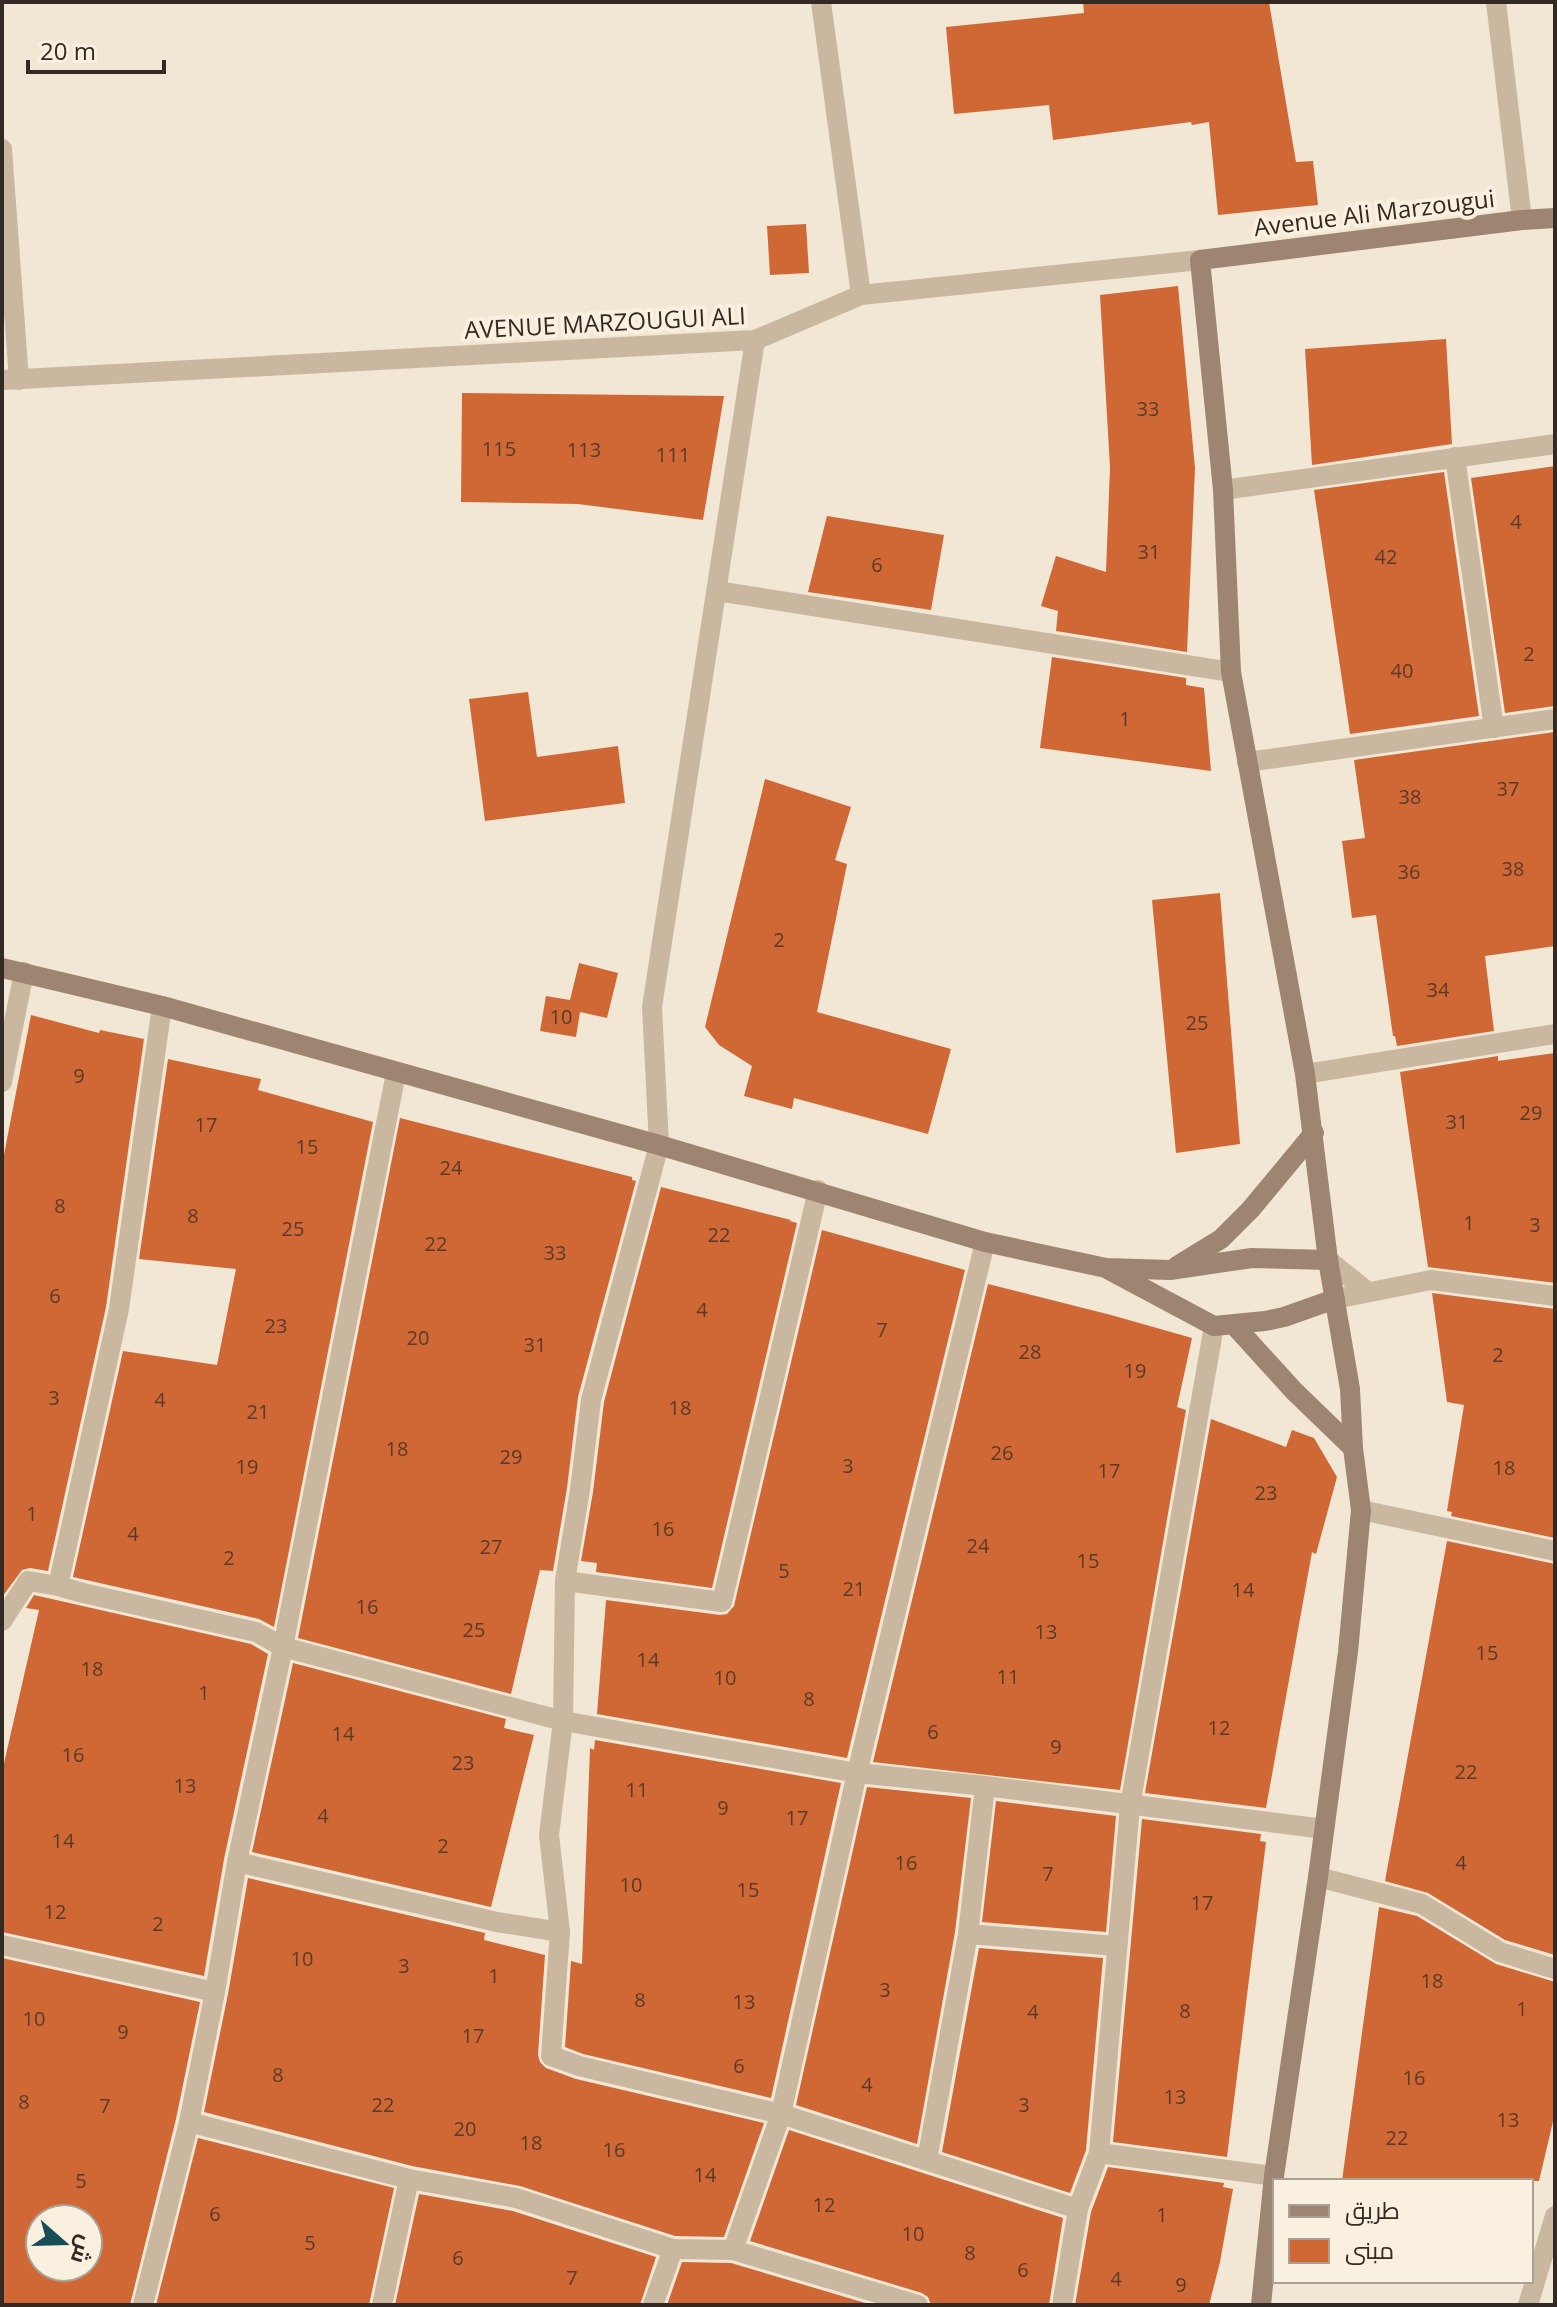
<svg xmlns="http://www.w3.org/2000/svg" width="1557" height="2307" font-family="'Open Sans',Cairo,sans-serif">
	<rect width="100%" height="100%" fill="#f2e7d4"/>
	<g fill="#cf6835" fill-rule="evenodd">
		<path d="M 1083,2 L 1269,2 L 1296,162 L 1313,161 L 1318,205 L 1218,215 L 1209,122 L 1192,125 L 1191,122 L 1053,140 L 1049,105 L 954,114 L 946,27 L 1084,13 Z"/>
		<path d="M 806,224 L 809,273 L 770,275 L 767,226 Z"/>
		<path d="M 1178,286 L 1195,468 L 1187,652 L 1056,631 L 1058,611 L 1041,606 L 1056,556 L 1106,572 L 1110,467 L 1100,295 Z"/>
		<path d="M 1446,339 L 1452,444 L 1312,465 L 1305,349 Z"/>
		<path d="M 462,393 L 724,396 L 703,520 L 578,504 L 461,502 Z"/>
		<path d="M 1555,466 L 1555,706 L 1505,713 L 1471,478 Z"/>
		<path d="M 1444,472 L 1479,716 L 1350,734 L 1314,490 Z"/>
		<path d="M 827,516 L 944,535 L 931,610 L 808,592 Z"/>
		<path d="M 1052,657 L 1186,678 L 1186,685 L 1204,688 L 1211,771 L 1040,748 Z"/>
		<path d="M 528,692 L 537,757 L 618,746 L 625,803 L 485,821 L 469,699 Z"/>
		<path d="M 1555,732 L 1555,946 L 1485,956 L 1494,1031 L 1397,1046 L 1395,1036 L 1393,1036 L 1376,915 L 1352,918 L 1342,841 L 1365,838 L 1354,760 Z"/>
		<path d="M 765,779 L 851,807 L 835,860 L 847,864 L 817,1012 L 951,1049 L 928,1134 L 794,1098 L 792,1109 L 744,1096 L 752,1066 L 719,1045 L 705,1027 Z"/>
		<path d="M 1220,893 L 1240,1144 L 1176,1153 L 1152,900 Z"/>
		<path d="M 579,963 L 618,973 L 607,1018 L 580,1012 L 576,1037 L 540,1031 L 546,996 L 570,1000 Z"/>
		<path d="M 31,1015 L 99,1033 L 100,1030 L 144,1039 L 106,1307 L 48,1571 L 30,1568 L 22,1570 L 2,1597 L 2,1165 Z"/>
		<path d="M 1555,1053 L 1555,1283 L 1428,1267 L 1400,1072 L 1498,1056 L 1498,1061 Z"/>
		<path d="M 168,1059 L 261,1079 L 258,1090 L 373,1122 L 274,1627 L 259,1619 L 73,1577 L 123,1351 L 217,1365 L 236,1269 L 139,1259 Z"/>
		<path d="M 400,1118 L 632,1177 L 632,1180 L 636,1181 L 578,1397 L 567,1488 L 553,1571 L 540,1570 L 511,1694 L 298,1638 Z"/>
		<path d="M 661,1187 L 791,1220 L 790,1221 L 797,1223 L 712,1588 L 596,1572 L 597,1563 L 581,1561 L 593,1492 L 604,1402 Z"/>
		<path d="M 822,1230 L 965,1270 L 847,1758 L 597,1714 L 606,1600 L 720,1615 L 727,1614 L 734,1606 Z"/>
		<path d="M 988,1284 L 1111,1315 L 1192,1338 L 1177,1407 L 1186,1410 L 1120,1790 L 873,1762 Z"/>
		<path d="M 1432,1293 L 1555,1309 L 1555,1538 L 1451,1516 L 1452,1512 L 1447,1511 L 1464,1405 L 1447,1402 Z"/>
		<path d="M 1211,1419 L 1286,1447 L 1292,1430 L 1314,1438 L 1337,1477 L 1316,1554 L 1312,1552 L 1266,1808 L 1145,1793 Z"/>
		<path d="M 1447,1541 L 1555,1564 L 1555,1955 L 1505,1940 L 1428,1893 L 1385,1881 Z"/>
		<path d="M 34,1595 L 251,1644 L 268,1654 L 224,1859 L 204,1976 L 2,1932 L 2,1772 L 39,1610 L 26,1608 Z"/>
		<path d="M 293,1663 L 506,1719 L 504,1728 L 534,1735 L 491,1907 L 252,1852 Z"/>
		<path d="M 595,1740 L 841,1783 L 771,2098 L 583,2054 L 565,2047 L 571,1961 L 582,1964 L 590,1748 L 594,1750 Z"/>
		<path d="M 867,1787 L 971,1798 L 955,1932 L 917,2144 L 796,2105 Z"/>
		<path d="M 996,1801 L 1116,1816 L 1106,1932 L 982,1922 Z"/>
		<path d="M 1142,1819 L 1261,1834 L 1260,1841 L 1266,1842 L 1227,2157 L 1113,2142 Z"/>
		<path d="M 248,1878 L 485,1933 L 484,1940 L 545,1955 L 538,2055 L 540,2062 L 546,2068 L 576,2079 L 764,2123 L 724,2237 L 675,2236 L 520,2186 L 412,2166 L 204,2112 L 228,1994 Z"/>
		<path d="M 1379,1907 L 1417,1916 L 1496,1964 L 1555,1982 L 1555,2113 L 1539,2181 L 1342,2181 Z"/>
		<path d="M 979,1948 L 1103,1958 L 1086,2150 L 1070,2193 L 942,2152 Z"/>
		<path d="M 2,1958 L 200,2002 L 176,2119 L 130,2305 L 2,2305 ZM 40,2219 L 88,2219 L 88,2267 L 40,2267 Z"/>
		<path d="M 789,2130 L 1063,2218 L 1049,2305 L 931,2305 L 928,2297 L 922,2293 L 750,2241 Z"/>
		<path d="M 198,2138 L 394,2188 L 369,2305 L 156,2305 Z"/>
		<path d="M 1108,2167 L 1224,2183 L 1223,2187 L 1233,2189 L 1220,2262 L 1209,2305 L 1075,2305 L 1091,2212 Z"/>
		<path d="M 419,2194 L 513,2211 L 656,2257 L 640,2305 L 395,2305 Z"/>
		<path d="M 682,2262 L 731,2263 L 872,2305 L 667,2305 Z"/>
	</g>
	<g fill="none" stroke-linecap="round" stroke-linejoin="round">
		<g stroke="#cab7a0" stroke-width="20">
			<path d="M 821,2 L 861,295"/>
			<path d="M 1496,2 L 1522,220"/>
			<path d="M 2,149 L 19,380"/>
			<path d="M 2,380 L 755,340 L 861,295 L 1200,260"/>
			<path d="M 1455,457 L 1494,728"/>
			<path d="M 1223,490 L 1555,444"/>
			<path d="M 717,591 L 1231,672"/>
			<path d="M 1247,762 L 1555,719"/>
			<path d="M 1305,1074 L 1555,1034"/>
			<path d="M 2,1082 L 24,972"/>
			<path d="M 1328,1260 L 1368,1292"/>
			<path d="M 1335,1299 L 1431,1280 L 1555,1296"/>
			<path d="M 1361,1510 L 1555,1551"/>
			<path d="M 565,1581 L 722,1602 L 818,1190"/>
			<path d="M 58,1586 L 119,1309 L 162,1006"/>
			<path d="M 2,1621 L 28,1581 L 58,1586 L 83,1593 L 256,1632 L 283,1647 L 563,1721 L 857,1773 L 985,1786 L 1324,1829"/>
			<path d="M 237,1862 L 283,1647 L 396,1073"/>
			<path d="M 1318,1877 L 1422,1904 L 1500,1952 L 1555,1969"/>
			<path d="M 560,1932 L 551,2056 L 579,2066 L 781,2114 L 1078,2209"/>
			<path d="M 968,1934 L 1116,1946"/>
			<path d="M 2,1945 L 215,1992"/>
			<path d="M 189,2122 L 409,2179 L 516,2198 L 673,2249 L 733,2250 L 918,2305"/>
			<path d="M 1099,2153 L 1274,2176"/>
			<path d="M 927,2160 L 968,1934 L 985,1786"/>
			<path d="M 733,2250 L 781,2114 L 857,1773 L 985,1242"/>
			<path d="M 143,2305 L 189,2122 L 215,1992 L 237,1862 L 497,1922 L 560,1932 L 549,1835 L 563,1721 L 565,1581 L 580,1490 L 591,1400 L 659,1145 L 652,1007 L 755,340"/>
			<path d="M 382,2305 L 409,2179"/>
			<path d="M 653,2305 L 673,2249"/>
			<path d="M 1062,2305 L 1078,2209 L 1099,2153 L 1130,1806 L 1214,1326"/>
			<path d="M 1528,2305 L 1555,2216"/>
		</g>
		<g stroke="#9e8571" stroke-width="20">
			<path d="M 2,968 L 162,1006 L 659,1145 L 985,1242 L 1106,1268 L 1170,1270 L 1252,1258 L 1328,1260"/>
			<path d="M 1177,1266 L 1221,1239 L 1251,1209 L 1314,1133"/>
			<path d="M 1109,1270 L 1214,1326 L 1265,1321 L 1284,1317 L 1335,1299"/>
			<path d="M 1234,1325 L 1294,1391 L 1353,1448"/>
			<path d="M 1261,2305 L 1274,2176 L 1318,1877 L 1348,1652 L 1361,1510 L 1353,1448 L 1350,1389 L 1328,1260 L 1305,1074 L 1231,672 L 1223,490 L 1200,260 L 1522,220 L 1555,218"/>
		</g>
	</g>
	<g text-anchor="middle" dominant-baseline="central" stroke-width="8" stroke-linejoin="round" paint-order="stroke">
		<g font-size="20" fill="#5a3a28">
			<text x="1148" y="408">33</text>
			<text x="499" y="448">115</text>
			<text x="584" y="449">113</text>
			<text x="673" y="454">111</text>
			<text x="1516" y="521">4</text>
			<text x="1149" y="551">31</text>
			<text x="1386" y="556">42</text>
			<text x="877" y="564">6</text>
			<text x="1529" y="653">2</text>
			<text x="1402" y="670">40</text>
			<text x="1125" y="718">1</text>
			<text x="1508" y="788">37</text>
			<text x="1410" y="796">38</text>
			<text x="1513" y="868">38</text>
			<text x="1409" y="871">36</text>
			<text x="779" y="939">2</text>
			<text x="1438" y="989">34</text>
			<text x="561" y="1016">10</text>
			<text x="1197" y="1022">25</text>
			<text x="79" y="1075">9</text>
			<text x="1531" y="1112">29</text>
			<text x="1457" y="1121">31</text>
			<text x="206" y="1124">17</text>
			<text x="307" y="1146">15</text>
			<text x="451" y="1167">24</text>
			<text x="60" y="1205">8</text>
			<text x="193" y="1215">8</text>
			<text x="1469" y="1222">1</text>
			<text x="1535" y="1224">3</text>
			<text x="293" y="1228">25</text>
			<text x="719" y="1234">22</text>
			<text x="436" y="1243">22</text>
			<text x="555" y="1252">33</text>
			<text x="55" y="1295">6</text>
			<text x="702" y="1309">4</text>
			<text x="276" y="1325">23</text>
			<text x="882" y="1329">7</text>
			<text x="418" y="1337">20</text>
			<text x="535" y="1344">31</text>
			<text x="1030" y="1351">28</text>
			<text x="1498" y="1354">2</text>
			<text x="1135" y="1370">19</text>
			<text x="54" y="1397">3</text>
			<text x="160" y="1399">4</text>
			<text x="680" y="1407">18</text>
			<text x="258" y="1411">21</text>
			<text x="397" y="1448">18</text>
			<text x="1002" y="1452">26</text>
			<text x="511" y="1456">29</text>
			<text x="848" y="1465">3</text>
			<text x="247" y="1466">19</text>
			<text x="1504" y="1467">18</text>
			<text x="1109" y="1470">17</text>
			<text x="1266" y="1492">23</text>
			<text x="32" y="1513">1</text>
			<text x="663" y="1528">16</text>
			<text x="133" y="1533">4</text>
			<text x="978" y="1545">24</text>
			<text x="491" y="1546">27</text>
			<text x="229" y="1557">2</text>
			<text x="1088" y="1560">15</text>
			<text x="784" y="1570">5</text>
			<text x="854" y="1588">21</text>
			<text x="1243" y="1589">14</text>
			<text x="367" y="1606">16</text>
			<text x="474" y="1629">25</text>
			<text x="1046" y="1631">13</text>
			<text x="1487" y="1652">15</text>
			<text x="648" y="1659">14</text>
			<text x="92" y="1668">18</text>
			<text x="1008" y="1676">11</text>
			<text x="725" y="1677">10</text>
			<text x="204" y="1692">1</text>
			<text x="809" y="1698">8</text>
			<text x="1219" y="1727">12</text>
			<text x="933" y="1731">6</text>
			<text x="343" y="1733">14</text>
			<text x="1056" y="1746">9</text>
			<text x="73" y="1754">16</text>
			<text x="463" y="1762">23</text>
			<text x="1466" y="1771">22</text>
			<text x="185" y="1785">13</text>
			<text x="637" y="1789">11</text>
			<text x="723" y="1807">9</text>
			<text x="323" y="1815">4</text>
			<text x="797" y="1817">17</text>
			<text x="63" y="1840">14</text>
			<text x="443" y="1845">2</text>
			<text x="906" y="1862">16</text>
			<text x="1461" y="1862">4</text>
			<text x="1048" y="1873">7</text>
			<text x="631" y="1884">10</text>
			<text x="748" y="1889">15</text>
			<text x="1202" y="1902">17</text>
			<text x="55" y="1911">12</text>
			<text x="158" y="1923">2</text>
			<text x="302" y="1958">10</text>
			<text x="404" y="1965">3</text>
			<text x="494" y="1975">1</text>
			<text x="1432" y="1980">18</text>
			<text x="885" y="1989">3</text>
			<text x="640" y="1999">8</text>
			<text x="744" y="2001">13</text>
			<text x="1522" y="2008">1</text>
			<text x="1185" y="2010">8</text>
			<text x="1033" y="2011">4</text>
			<text x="34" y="2018">10</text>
			<text x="123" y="2031">9</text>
			<text x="473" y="2035">17</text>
			<text x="739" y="2065">6</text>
			<text x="278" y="2074">8</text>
			<text x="1414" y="2077">16</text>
			<text x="867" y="2084">4</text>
			<text x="1175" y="2096">13</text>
			<text x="24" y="2101">8</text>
			<text x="383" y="2104">22</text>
			<text x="1024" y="2104">3</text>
			<text x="105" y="2105">7</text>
			<text x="1508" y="2119">13</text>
			<text x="465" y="2128">20</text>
			<text x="1397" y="2137">22</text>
			<text x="531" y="2142">18</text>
			<text x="614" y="2149">16</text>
			<text x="705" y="2174">14</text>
			<text x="81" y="2180">5</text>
			<text x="824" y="2204">12</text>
			<text x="215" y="2213">6</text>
			<text x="1162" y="2214">1</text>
			<text x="913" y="2233">10</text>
			<text x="310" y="2242">5</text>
			<text x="970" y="2252">8</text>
			<text x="458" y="2257">6</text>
			<text x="1023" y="2269">6</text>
			<text x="572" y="2277">7</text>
			<text x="1116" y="2278">4</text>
			<text x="1181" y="2284">9</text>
		</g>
		<g font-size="24" fill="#332a24" stroke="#faf0e0">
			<text transform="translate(1374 212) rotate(-7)">Avenue Ali Marzougui</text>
			<text transform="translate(605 322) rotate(-3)">AVENUE MARZOUGUI ALI</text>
		</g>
	</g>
	<rect width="1557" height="2307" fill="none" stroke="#332a24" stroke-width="8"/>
	<rect x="1273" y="2179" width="260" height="104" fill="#faf0e0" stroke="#aaa195" stroke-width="2"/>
	<rect x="1289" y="2205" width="40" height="12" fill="#9e8571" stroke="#aaa195" stroke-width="2"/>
	<text x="1345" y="2219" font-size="24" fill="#332a24">طريق</text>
	<rect x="1289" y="2239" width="40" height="24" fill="#cf6835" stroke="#aaa195" stroke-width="2"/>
	<text x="1345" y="2259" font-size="24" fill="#332a24">مبنى</text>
	<g transform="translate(64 2243) rotate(110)"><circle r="38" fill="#faf0e0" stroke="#aaa195" stroke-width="2"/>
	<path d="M0-6L14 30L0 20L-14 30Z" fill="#174d57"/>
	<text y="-12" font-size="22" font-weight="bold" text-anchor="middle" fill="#332a24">ش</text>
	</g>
	<path d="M28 60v12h136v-12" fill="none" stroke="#332a24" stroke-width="4"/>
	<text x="40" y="60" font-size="24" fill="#332a24" stroke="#faf0e0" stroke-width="6" paint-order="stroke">20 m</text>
</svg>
